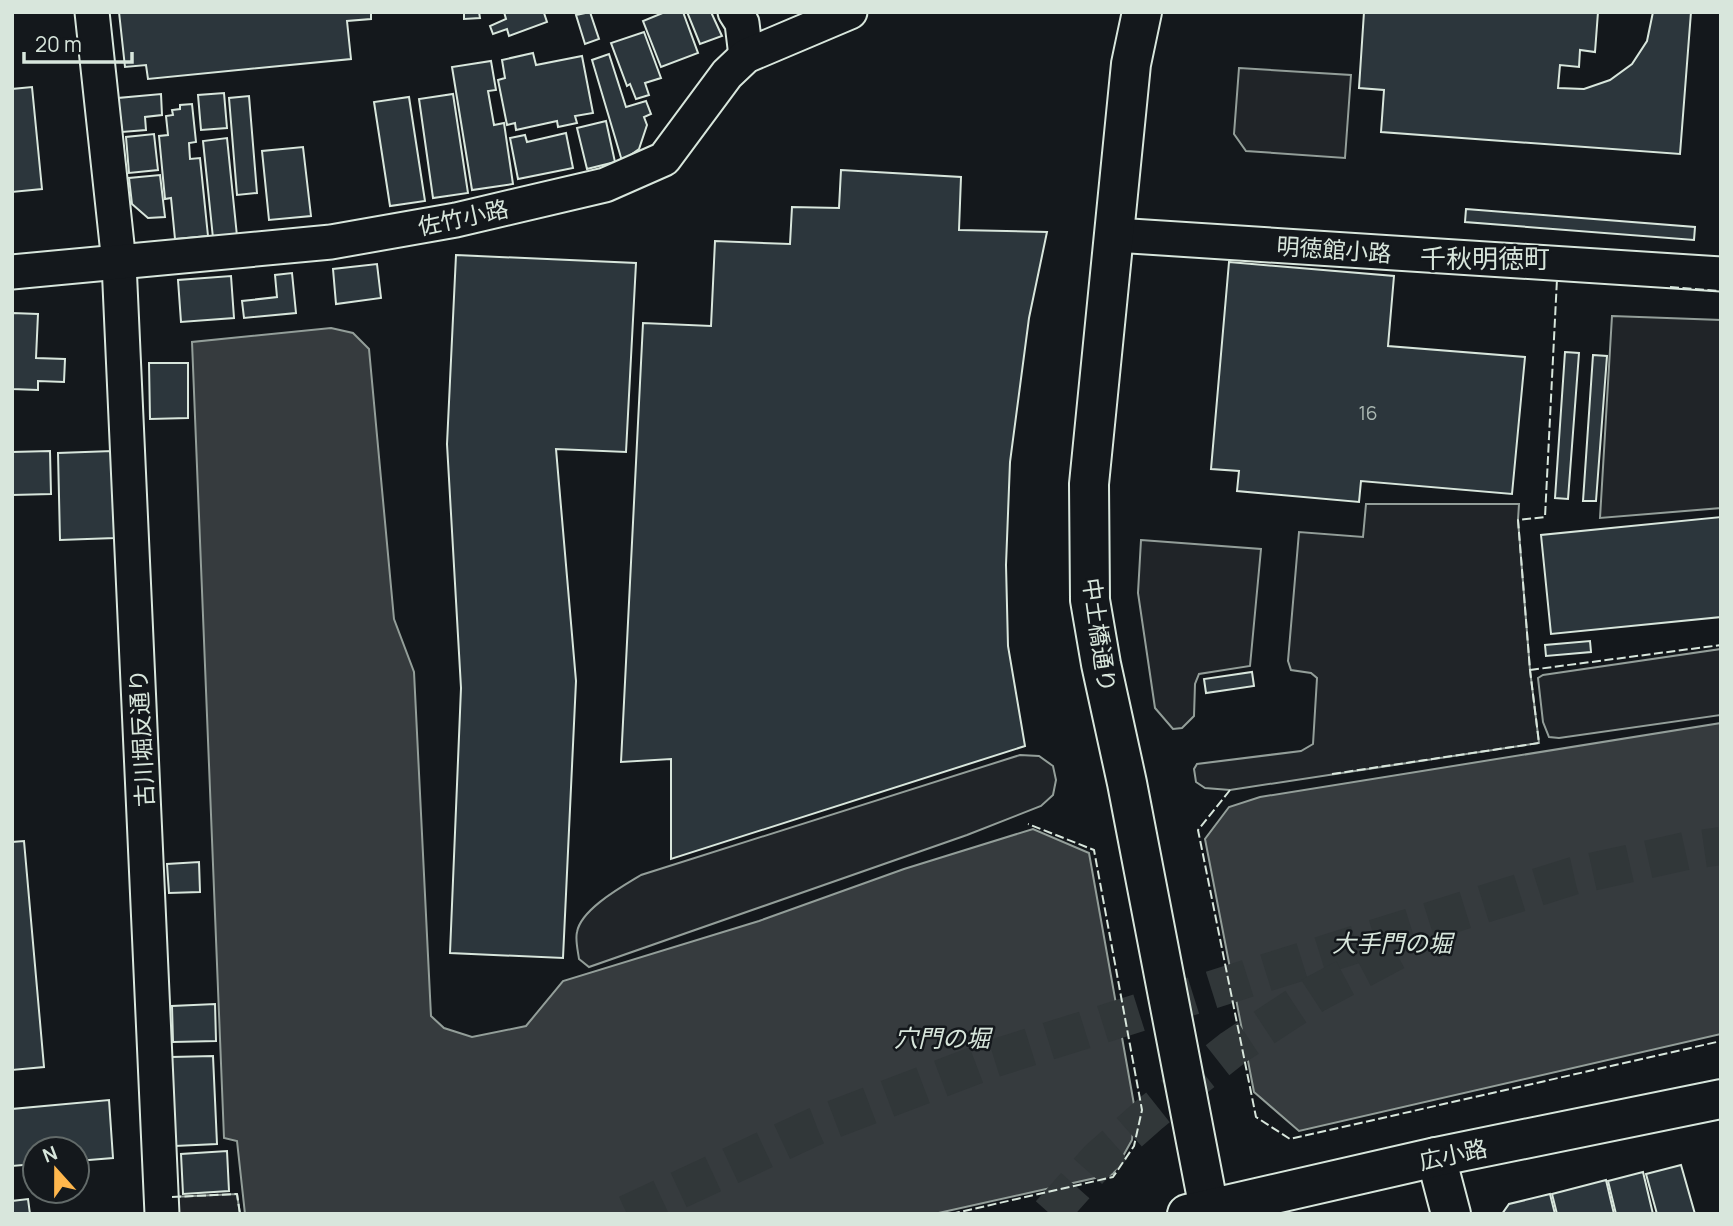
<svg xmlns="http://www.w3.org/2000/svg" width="1733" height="1226" font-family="Manrope,'Noto Sans JP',sans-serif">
	<rect width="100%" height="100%" fill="#14181c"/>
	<g fill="#202428" stroke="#939e99" stroke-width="2">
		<path d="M 1239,68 L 1351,75 L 1345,158 L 1246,151 L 1234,134 Z"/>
		<path d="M 1612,316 L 1721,320 L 1721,508 L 1600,518 Z"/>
		<path d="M 1366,504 L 1519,504 L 1518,520 L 1530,670 L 1539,743 L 1230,790 L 1205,788 L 1196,782 L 1194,769 L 1197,764 L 1301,751 L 1313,744 L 1317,678 L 1311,673 L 1291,670 L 1288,661 L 1299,532 L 1363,537 Z"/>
		<path d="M 1141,540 L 1261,549 L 1250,666 L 1199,674 L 1195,684 L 1194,716 L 1182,728 L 1173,729 L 1155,708 L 1138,593 Z"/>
		<path d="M 1721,649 L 1721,715 L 1559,738 L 1549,737 L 1543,722 L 1538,678 L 1543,675 Z"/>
		<path d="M 1020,755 L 1039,756 L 1053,766 L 1056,780 L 1053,795 L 1041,806 L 967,835 L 589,967 L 579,959 C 578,951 575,940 577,932 C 581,909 623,886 641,875 Z"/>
		<path d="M 237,1194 L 240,1214 L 173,1214 L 172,1197 Z"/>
	</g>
	<g fill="#363b3e" stroke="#939e99" stroke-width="2">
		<path d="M 331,328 L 353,333 L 369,349 L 394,619 L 414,672 L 431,1016 L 444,1028 L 472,1037 L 526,1026 L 563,981 L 759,921 L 904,869 L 1033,829 L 1089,853 L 1135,1110 L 1132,1140 L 1113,1174 L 934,1214 L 245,1214 L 237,1141 L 224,1138 L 192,342 Z"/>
		<path d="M 1721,723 L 1721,1034 L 1299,1131 L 1254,1092 L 1205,839 L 1229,807 L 1260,797 Z"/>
	</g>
	<g fill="#2c363c" stroke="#d8e6dc" stroke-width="2">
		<path d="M 119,12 L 371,12 L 371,19 L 347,21 L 351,59 L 148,79 L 146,65 L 125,67 Z"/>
		<path d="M 464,12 L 479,12 L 480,18 L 464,19 Z"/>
		<path d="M 504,12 L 547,12 L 544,13 L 547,22 L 509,36 L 507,29 L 493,34 L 490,26 L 506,19 Z"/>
		<path d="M 590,12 L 599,39 L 585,44 L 576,15 Z"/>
		<path d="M 665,12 L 683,12 L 698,53 L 661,67 L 643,21 Z"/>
		<path d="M 687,12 L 711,12 L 722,36 L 700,44 Z"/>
		<path d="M 1364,12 L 1598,12 L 1595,52 L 1580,50 L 1579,67 L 1560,65 L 1558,88 L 1584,89 L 1610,80 L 1632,64 L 1647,41 L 1653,12 L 1691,12 L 1680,154 L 1381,132 L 1384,90 L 1359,88 Z"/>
		<path d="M 644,32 L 661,78 L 645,83 L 649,95 L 636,99 L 630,84 L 627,86 L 611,43 Z"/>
		<path d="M 533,53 L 536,65 L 582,56 L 593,113 L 575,116 L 577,123 L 558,127 L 557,121 L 516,130 L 515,123 L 507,125 L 498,80 L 505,78 L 502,60 Z"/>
		<path d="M 609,54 L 626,107 L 646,101 L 651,114 L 644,117 L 647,125 L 639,149 L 622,161 L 592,60 Z"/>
		<path d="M 491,61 L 496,90 L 488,91 L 494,125 L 504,123 L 513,184 L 472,190 L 452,67 Z"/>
		<path d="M 32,87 L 42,189 L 12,192 L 12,89 Z"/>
		<path d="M 224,93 L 227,128 L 201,130 L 198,95 Z"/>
		<path d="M 161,94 L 162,115 L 145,117 L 146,130 L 122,132 L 118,98 Z"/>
		<path d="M 453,94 L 468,193 L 433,198 L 419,99 Z"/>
		<path d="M 249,96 L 257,193 L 237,195 L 229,98 Z"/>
		<path d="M 409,97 L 425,201 L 390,206 L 374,102 Z"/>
		<path d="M 192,104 L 196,142 L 189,143 L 190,159 L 200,158 L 208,236 L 175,239 L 171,198 L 165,199 L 159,136 L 168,135 L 166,116 L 173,115 L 172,110 L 180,109 L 180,105 Z"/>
		<path d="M 606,121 L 615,162 L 587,169 L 577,128 Z"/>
		<path d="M 566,133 L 573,168 L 518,179 L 510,138 L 525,135 L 527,142 Z"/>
		<path d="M 154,134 L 158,170 L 129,173 L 126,137 Z"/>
		<path d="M 227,138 L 237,236 L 213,238 L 203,141 Z"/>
		<path d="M 303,147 L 311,216 L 269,220 L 262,151 Z"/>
		<path d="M 841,170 L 961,177 L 959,230 L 1047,232 L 1029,318 L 1010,462 L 1006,565 L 1008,646 L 1025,746 L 671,859 L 671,759 L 621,762 L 643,323 L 711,326 L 715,241 L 790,244 L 792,207 L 839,208 Z"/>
		<path d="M 160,175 L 165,217 L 148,218 L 132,204 L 129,178 Z"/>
		<path d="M 1466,209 L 1695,227 L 1694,240 L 1465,222 Z"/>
		<path d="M 456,255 L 636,263 L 626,452 L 556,449 L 576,681 L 563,958 L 450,953 L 461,688 L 447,444 Z"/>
		<path d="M 1229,262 L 1394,276 L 1388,346 L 1525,357 L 1512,494 L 1361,481 L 1359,502 L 1237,491 L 1239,471 L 1211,469 Z"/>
		<path d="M 377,264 L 381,298 L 336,304 L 333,269 Z"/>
		<path d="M 292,273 L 296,313 L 244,318 L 242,301 L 277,297 L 275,275 Z"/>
		<path d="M 231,276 L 234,318 L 181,322 L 178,280 Z"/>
		<path d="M 12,313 L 38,314 L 36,358 L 65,359 L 64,382 L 38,381 L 38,390 L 12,389 Z"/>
		<path d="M 1565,352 L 1579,353 L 1568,499 L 1555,498 Z"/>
		<path d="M 1593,355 L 1607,356 L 1596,501 L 1583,501 Z"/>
		<path d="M 149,363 L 188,363 L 188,418 L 150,419 Z"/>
		<path d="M 50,451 L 51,494 L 12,495 L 12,452 Z"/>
		<path d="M 112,451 L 115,538 L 60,540 L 58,453 Z"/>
		<path d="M 1721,517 L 1721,617 L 1551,634 L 1541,535 Z"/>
		<path d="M 1590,641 L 1591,652 L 1546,656 L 1545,645 Z"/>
		<path d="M 1252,672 L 1254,686 L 1206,693 L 1204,679 Z"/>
		<path d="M 24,841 L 44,1067 L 12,1070 L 12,842 Z"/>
		<path d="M 199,862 L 200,892 L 169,893 L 167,864 Z"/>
		<path d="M 215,1004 L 216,1041 L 173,1042 L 172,1006 Z"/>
		<path d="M 213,1056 L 217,1144 L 175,1146 L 171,1057 Z"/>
		<path d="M 109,1100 L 113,1158 L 77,1161 L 77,1149 L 35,1149 L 35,1164 L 12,1166 L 12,1109 Z"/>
		<path d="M 227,1151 L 229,1191 L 183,1194 L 181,1154 Z"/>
		<path d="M 1681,1165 L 1695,1214 L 1657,1214 L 1646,1174 Z"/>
		<path d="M 1643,1172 L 1653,1214 L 1616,1214 L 1608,1181 Z"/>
		<path d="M 1606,1180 L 1614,1214 L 1557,1214 L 1552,1194 Z"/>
		<path d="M 1550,1194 L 1555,1214 L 1502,1214 L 1509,1204 Z"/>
		<path d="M 28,1199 L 30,1214 L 12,1214 L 12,1201 Z"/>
	</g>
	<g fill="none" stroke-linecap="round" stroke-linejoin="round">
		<g stroke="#313739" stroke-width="38" stroke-dasharray="38 19" stroke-linecap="butt">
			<path d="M 627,1214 L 816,1126 L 992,1059 L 1573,876 L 1686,851 L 1721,846"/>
			<path d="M 1050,1214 L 1099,1159 L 1151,1113 L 1233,1048 L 1315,994 L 1396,951"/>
		</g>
		<defs>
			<g id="minor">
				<path d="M 92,12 L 119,263 L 162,1214"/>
				<path d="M 735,12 L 742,23 L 746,56"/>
				<path d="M 1115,235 L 1721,274"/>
				<path d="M 12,272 L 331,242 L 456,220 L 605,185 L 664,159 L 727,74 L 746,56 L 850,12"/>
			</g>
			<g id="tertiary">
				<path d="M 1142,12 L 1131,64 L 1089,484 L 1090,600 L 1101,664 L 1127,783 L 1209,1209"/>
				<path d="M 1436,1157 L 1451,1214"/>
			</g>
			<path id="primary" d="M 1187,1214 L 1436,1157 L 1721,1099"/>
		</defs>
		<use href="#minor" stroke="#d8e6dc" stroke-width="37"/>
		<use href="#tertiary" stroke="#d8e6dc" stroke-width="42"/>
		<use href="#primary" stroke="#d8e6dc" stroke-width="42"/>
		<use href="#minor" stroke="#14181c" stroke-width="33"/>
		<use href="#tertiary" stroke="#14181c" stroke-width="38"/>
		<use href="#primary" stroke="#14181c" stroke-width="38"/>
		<g stroke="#d8e6dc" stroke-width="2" stroke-dasharray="9 3.5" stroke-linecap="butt">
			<path d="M 1670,287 L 1721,291"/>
			<path d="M 1530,670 L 1721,645"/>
			<path d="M 1332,774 L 1539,743 L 1530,670 L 1518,520 L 1545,517 L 1557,279"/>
			<path d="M 1230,790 L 1198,830 L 1256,1117 L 1290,1139 L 1721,1041"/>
			<path d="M 172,1197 L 237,1194 L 240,1214"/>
			<path d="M 951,1214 L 1113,1177 L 1134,1146 L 1142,1110 L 1094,850 L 1028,824"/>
		</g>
	</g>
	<g text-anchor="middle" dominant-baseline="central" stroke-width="5" stroke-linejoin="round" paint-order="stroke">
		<g font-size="19" fill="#adbab4">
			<text x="1368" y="413">16</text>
		</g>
		<g font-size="23" fill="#d8e6dc" stroke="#14181c">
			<text transform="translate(463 217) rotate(-12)">佐竹小路</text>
			<text transform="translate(1334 249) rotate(4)">明徳館小路</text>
			<text transform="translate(1100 635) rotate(82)">中土橋通り</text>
			<text transform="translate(141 738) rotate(-93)">古川堀反通り</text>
			<text transform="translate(1453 1154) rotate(-12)">広小路</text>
		</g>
		<g font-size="24" font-style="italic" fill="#d8e6dc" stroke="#14181c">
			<text x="1392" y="942">大手門の堀</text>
			<text x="942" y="1037">穴門の堀</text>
		</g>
		<g font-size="26" fill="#d8e6dc" stroke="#14181c">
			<text x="1485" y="258">千秋明徳町</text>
		</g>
	</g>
	<rect width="1733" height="1226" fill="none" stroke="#d8e6dc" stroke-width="28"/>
	<g transform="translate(56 1170) rotate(339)"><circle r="33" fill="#14181c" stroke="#626a69" stroke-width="2"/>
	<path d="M0-5L12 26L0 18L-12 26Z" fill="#ffb74d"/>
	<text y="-10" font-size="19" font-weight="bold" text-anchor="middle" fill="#d8e6dc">N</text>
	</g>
	<path d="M24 52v10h108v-10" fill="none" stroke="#d8e6dc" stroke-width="3.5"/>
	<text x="35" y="52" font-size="21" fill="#d8e6dc" stroke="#14181c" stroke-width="5" paint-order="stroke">20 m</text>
</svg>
